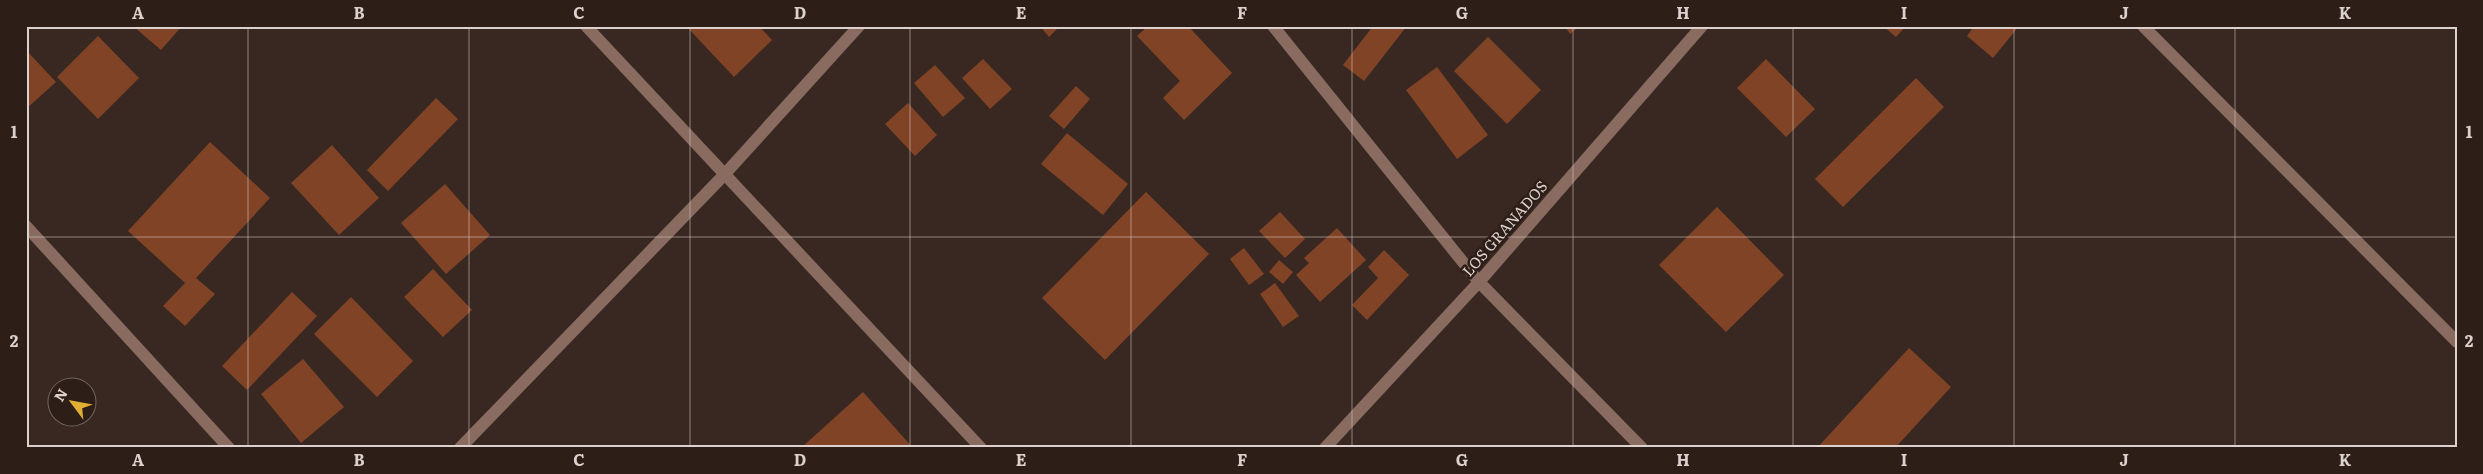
<svg xmlns="http://www.w3.org/2000/svg" width="2483" height="474" font-family="Literata,serif">
	<rect width="100%" height="100%" fill="#382821"/>
	<g fill="#804326">
		<path d="M 133,26 L 182,26 L 161,50 Z"/>
		<path d="M 686,26 L 759,26 L 772,40 L 734,77 Z"/>
		<path d="M 1040,26 L 1060,26 L 1049,37 Z"/>
		<path d="M 1148,26 L 1188,26 L 1232,73 L 1184,120 L 1163,98 L 1180,81 L 1137,36 Z"/>
		<path d="M 1373,26 L 1407,26 L 1364,81 L 1343,65 Z"/>
		<path d="M 1565,26 L 1580,26 L 1570,34 Z"/>
		<path d="M 1883,26 L 1906,26 L 1896,37 Z"/>
		<path d="M 1974,26 L 2019,26 L 1993,58 L 1967,36 Z"/>
		<path d="M 98,36 L 139,78 L 98,119 L 57,77 Z"/>
		<path d="M 1488,37 L 1541,90 L 1507,124 L 1454,71 Z"/>
		<path d="M 26,50 L 56,82 L 26,109 Z"/>
		<path d="M 983,59 L 1012,89 L 990,109 L 962,78 Z"/>
		<path d="M 1766,59 L 1815,109 L 1786,137 L 1737,88 Z"/>
		<path d="M 935,65 L 965,98 L 943,117 L 914,83 Z"/>
		<path d="M 1437,67 L 1488,135 L 1457,159 L 1406,90 Z"/>
		<path d="M 1916,78 L 1944,107 L 1843,207 L 1815,179 Z"/>
		<path d="M 1076,86 L 1090,99 L 1064,129 L 1049,116 Z"/>
		<path d="M 436,98 L 458,119 L 388,191 L 367,170 Z"/>
		<path d="M 908,103 L 937,135 L 915,156 L 885,124 Z"/>
		<path d="M 1067,133 L 1128,184 L 1103,215 L 1041,164 Z"/>
		<path d="M 210,142 L 270,198 L 196,278 L 215,294 L 185,326 L 163,306 L 185,283 L 128,231 Z"/>
		<path d="M 332,145 L 379,198 L 339,235 L 291,183 Z"/>
		<path d="M 445,184 L 490,235 L 446,274 L 401,223 Z"/>
		<path d="M 1146,192 L 1209,254 L 1105,360 L 1042,298 Z"/>
		<path d="M 1717,207 L 1784,275 L 1726,332 L 1659,265 Z"/>
		<path d="M 1280,212 L 1305,239 L 1285,258 L 1259,231 Z"/>
		<path d="M 1337,228 L 1366,260 L 1320,302 L 1296,275 L 1309,263 L 1304,258 Z"/>
		<path d="M 1244,248 L 1264,274 L 1249,285 L 1230,259 Z"/>
		<path d="M 1384,250 L 1409,275 L 1367,320 L 1352,305 L 1378,278 L 1368,267 Z"/>
		<path d="M 1279,260 L 1293,272 L 1283,284 L 1269,272 Z"/>
		<path d="M 433,269 L 472,310 L 443,337 L 404,297 Z"/>
		<path d="M 1275,283 L 1299,316 L 1283,327 L 1260,294 Z"/>
		<path d="M 292,292 L 317,316 L 247,390 L 222,366 Z"/>
		<path d="M 351,297 L 413,361 L 377,397 L 314,334 Z"/>
		<path d="M 1909,348 L 1951,387 L 1895,448 L 1817,448 Z"/>
		<path d="M 303,359 L 344,407 L 301,443 L 261,394 Z"/>
		<path d="M 863,392 L 913,448 L 801,448 Z"/>
	</g>
	<g fill="none" stroke-linecap="round" stroke-linejoin="round">
		<g stroke="#896b60" stroke-width="12">
			<path d="M 586,26 L 981,448"/>
			<path d="M 1273,26 L 1479,282 L 1642,448"/>
			<path d="M 2143,26 L 2457,342"/>
			<path d="M 26,226 L 229,448"/>
			<path d="M 460,448 L 724,175 L 859,26"/>
			<path d="M 1325,448 L 1479,282 L 1702,26"/>
		</g>
	</g>
	<path fill="none" stroke="#dcd1cd" stroke-width="1" stroke-opacity="0.55" d="M 248,26 L 248,448M 469,26 L 469,448M 690,26 L 690,448M 910,26 L 910,448M 1131,26 L 1131,448M 1352,26 L 1352,448M 1573,26 L 1573,448M 1793,26 L 1793,448M 2014,26 L 2014,448M 2235,26 L 2235,448M 26,237 L 2457,237"/>
	<g text-anchor="middle" dominant-baseline="central" stroke-width="5" stroke-linejoin="round" paint-order="stroke">
		<g font-size="15" fill="#dcd1cd" stroke="#2d1e18">
			<text transform="translate(1504 228) rotate(-49)">LOS GRANADOS</text>
		</g>
	</g>
	<rect width="2483" height="474" fill="none" stroke="#2d1e18" stroke-width="55"/>
	<g transform="translate(72 402) rotate(302)"><circle r="24" fill="#2d1e18" stroke="#736660"/>
	<path d="M0-4L9 19L0 12L-9 19Z" fill="#e2af34"/>
	<text y="-8" font-size="14" font-weight="bold" text-anchor="middle" fill="#dcd1cd">N</text>
	</g>
	<rect x="28" y="28" width="2428" height="418" fill="none" stroke="#dcd1cd" stroke-width="2"/>
	<g font-size="16" text-anchor="middle" font-weight="bold" fill="#dcd1cd">
		<text x="138" y="19">A</text>
		<text x="359" y="19">B</text>
		<text x="579" y="19">C</text>
		<text x="800" y="19">D</text>
		<text x="1021" y="19">E</text>
		<text x="1242" y="19">F</text>
		<text x="1462" y="19">G</text>
		<text x="1683" y="19">H</text>
		<text x="1904" y="19">I</text>
		<text x="2124" y="19">J</text>
		<text x="2345" y="19">K</text>
		<text x="14" y="138">1</text>
		<text x="2469" y="138">1</text>
		<text x="14" y="347">2</text>
		<text x="2469" y="347">2</text>
		<text x="138" y="466">A</text>
		<text x="359" y="466">B</text>
		<text x="579" y="466">C</text>
		<text x="800" y="466">D</text>
		<text x="1021" y="466">E</text>
		<text x="1242" y="466">F</text>
		<text x="1462" y="466">G</text>
		<text x="1683" y="466">H</text>
		<text x="1904" y="466">I</text>
		<text x="2124" y="466">J</text>
		<text x="2345" y="466">K</text>
	</g>
</svg>
